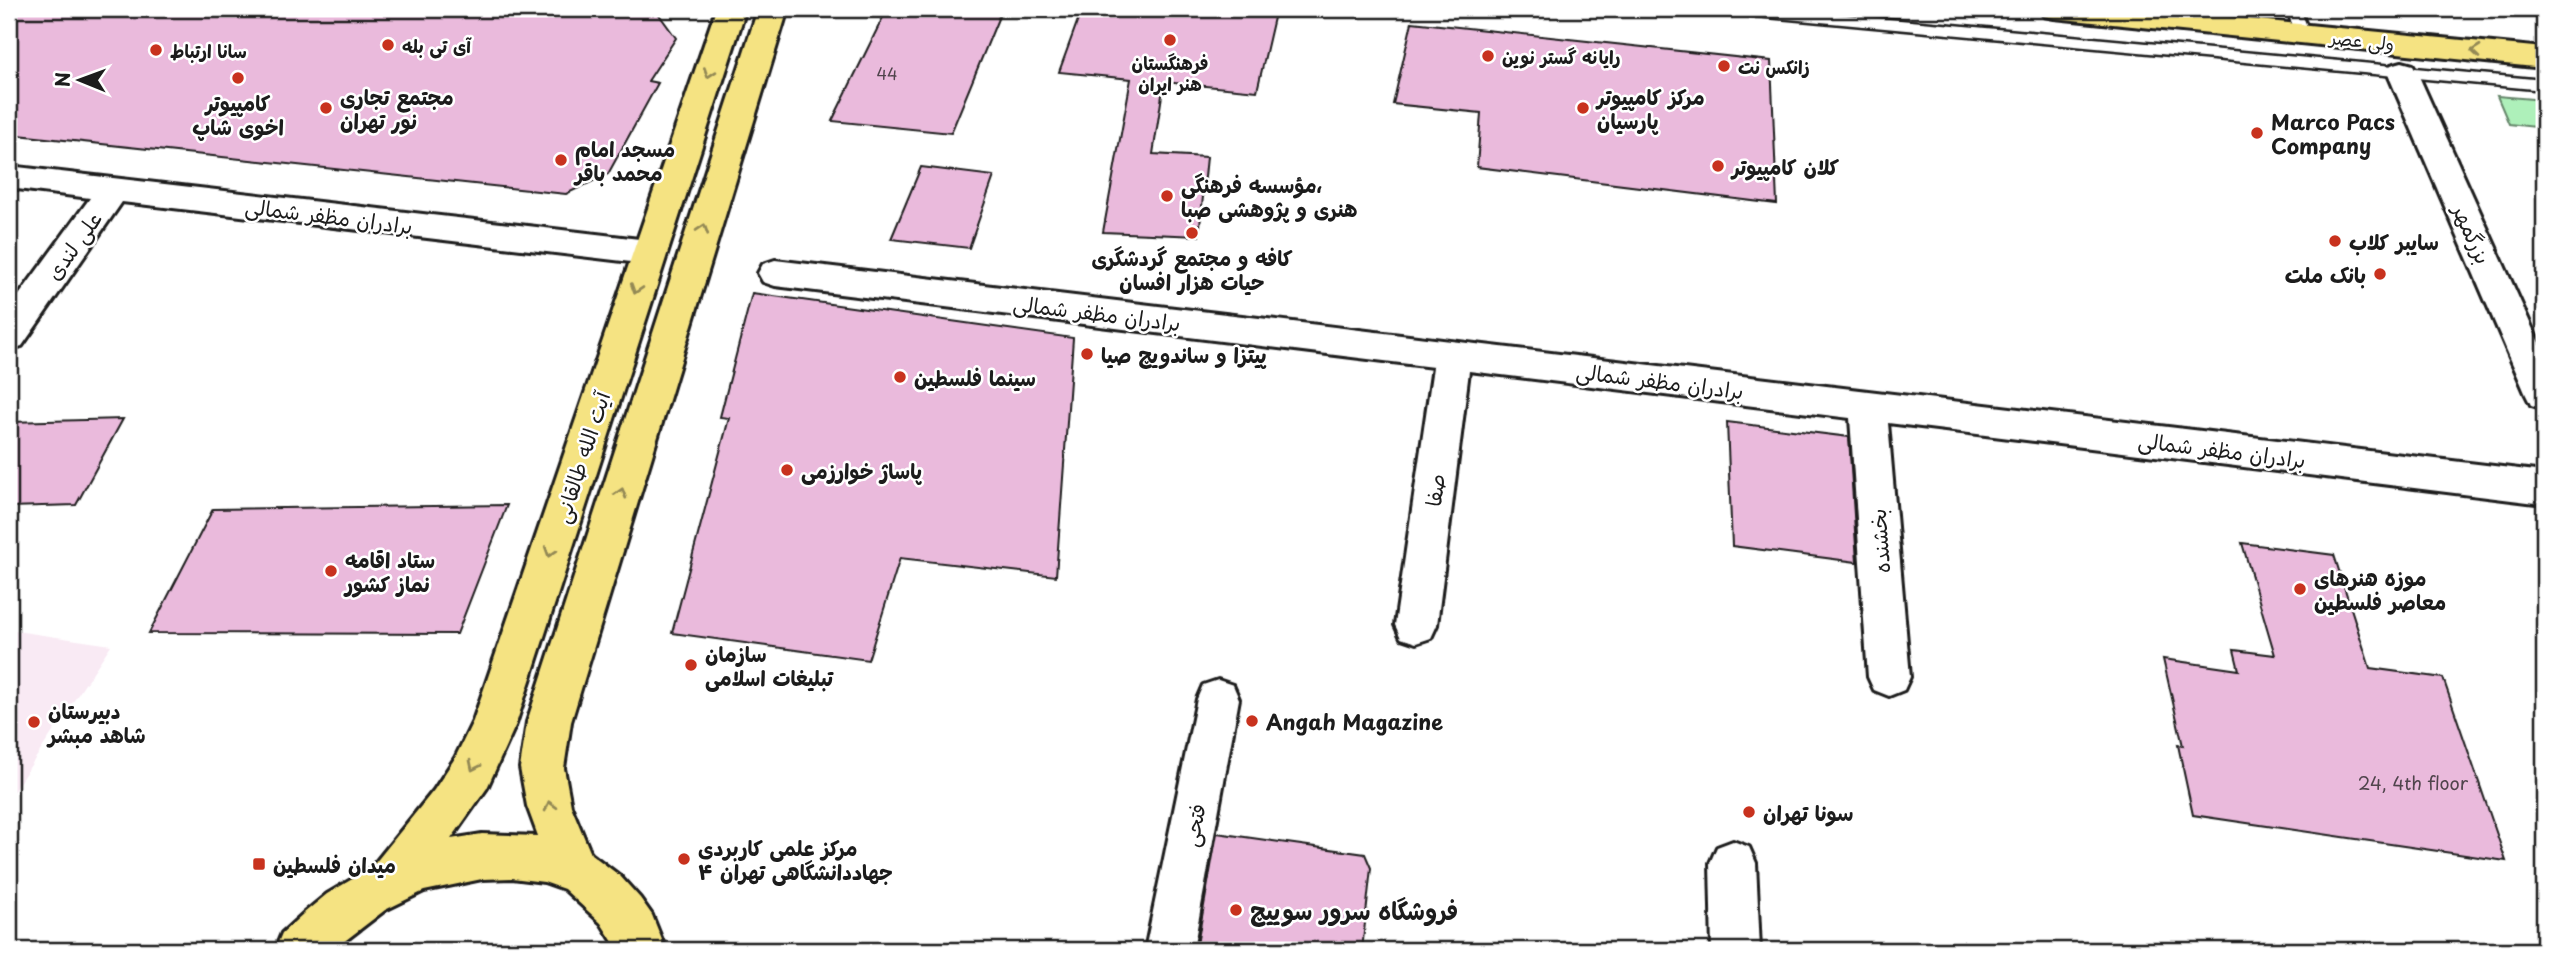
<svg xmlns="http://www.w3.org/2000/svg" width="2553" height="959" font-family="'Playpen Sans','Playpen Sans Arabic',sans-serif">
	<rect width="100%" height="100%" fill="#fff"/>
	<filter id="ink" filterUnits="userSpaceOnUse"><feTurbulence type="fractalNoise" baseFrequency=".0143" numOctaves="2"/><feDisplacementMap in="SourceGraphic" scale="14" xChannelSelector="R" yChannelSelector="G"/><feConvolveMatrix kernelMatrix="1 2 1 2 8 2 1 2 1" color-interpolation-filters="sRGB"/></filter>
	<g filter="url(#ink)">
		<path fill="#f9eaf4" d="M 9,630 L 111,645 L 9,798 Z"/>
		<path fill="#aef0ba" stroke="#65866b" stroke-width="2" d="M 2497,96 L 2544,100 L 2544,128 L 2509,124 Z"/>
		<g fill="#eabadc" stroke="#1c1c1c" stroke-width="2">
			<path d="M 9,9 L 655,9 L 676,38 L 648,81 L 658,83 L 608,174 L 566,194 L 9,134 Z"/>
			<path d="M 887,9 L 1002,9 L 951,133 L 832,121 Z"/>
			<path d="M 1082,9 L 1276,9 L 1257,91 L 1164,82 L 1153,154 L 1207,157 L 1199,236 L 1103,232 L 1131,79 L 1059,72 Z"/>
			<path d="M 1412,22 L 1771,61 L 1777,204 L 1477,167 L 1481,113 L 1393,104 Z"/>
			<path d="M 921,167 L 994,176 L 969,248 L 891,239 Z"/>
			<path d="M 752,293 L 1073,338 L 1056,576 L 900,558 L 868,660 L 672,633 L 729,418 L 720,417 Z"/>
			<path d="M 123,419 L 76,505 L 9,507 L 9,422 Z"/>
			<path d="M 1727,422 L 1849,437 L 1857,562 L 1732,546 Z"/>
			<path d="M 507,505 L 457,634 L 149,633 L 213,509 Z"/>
			<path d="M 2242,543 L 2334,555 L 2370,668 L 2443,678 L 2506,861 L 2193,815 L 2178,745 L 2183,746 L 2163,659 L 2239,670 L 2234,650 L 2275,655 Z"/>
			<path d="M 1217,833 L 1365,854 L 1371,868 L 1362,950 L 1196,950 Z"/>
		</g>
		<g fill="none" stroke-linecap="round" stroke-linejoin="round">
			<defs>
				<g id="lane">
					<path d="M 1728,9 L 1782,9 L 2544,80 L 2544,90 L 1735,14 Z"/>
					<path d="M 2286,9 L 2300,9 L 2310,34 L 2308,37 L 2298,37 Z"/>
				</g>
				<g id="street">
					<path d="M 9,166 L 648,240 L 660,243 L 665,252 L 660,261 L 648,264 L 122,202 L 22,346 L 9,350 L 9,309 L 90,198 L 9,188 Z"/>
					<path d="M 775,260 L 2544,472 L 2544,504 L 1888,423 L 1910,677 L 1904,690 L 1889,696 L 1874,690 L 1868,677 L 1850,418 L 1469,371 L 1437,625 L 1431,638 L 1416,643 L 1401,638 L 1395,625 L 1433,367 L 775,286 L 763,282 L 758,273 L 763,264 Z"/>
					<path d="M 1218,680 L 1233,685 L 1239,699 L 1193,950 L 1145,950 L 1197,699 L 1203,685 Z"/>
					<path d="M 1733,841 L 1749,847 L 1756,863 L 1760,950 L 1712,950 L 1710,863 L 1717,847 Z"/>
				</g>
				<path id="secondary" d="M 2402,62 L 2413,65 L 2417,72 L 2544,354 L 2544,409 L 2531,405 L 2526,395 L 2387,72 L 2391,65 Z"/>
				<g id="primary">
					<path d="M 716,9 L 746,9 L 516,724 L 487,788 L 451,839 L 482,834 L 538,836 L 527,806 L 520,768 L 527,722 L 758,9 L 788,9 L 571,722 L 564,768 L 571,806 L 591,854 L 620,876 L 640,898 L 652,915 L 666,950 L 618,950 L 601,923 L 564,889 L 544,882 L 512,878 L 482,879 L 424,891 L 385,910 L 333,950 L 275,950 L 282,933 L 304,913 L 327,894 L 371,868 L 434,790 L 455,758 L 473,721 Z"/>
					<path d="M 2039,9 L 2145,9 L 2544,48 L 2544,68 L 2054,18 L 2044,16 Z"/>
				</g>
			</defs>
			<use href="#lane" stroke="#1c1c1c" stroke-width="5"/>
			<use href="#street" stroke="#1c1c1c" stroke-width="6"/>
			<use href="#secondary" stroke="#1c1c1c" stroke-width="6"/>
			<use href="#primary" stroke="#1c1c1c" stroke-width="6"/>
			<use href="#lane" fill="#fff" fill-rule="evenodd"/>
			<use href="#street" fill="#fff" fill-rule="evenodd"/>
			<use href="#secondary" fill="#fff" fill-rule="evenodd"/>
			<use href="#primary" fill="#f5e382" fill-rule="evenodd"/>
		</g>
		<defs><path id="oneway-chevron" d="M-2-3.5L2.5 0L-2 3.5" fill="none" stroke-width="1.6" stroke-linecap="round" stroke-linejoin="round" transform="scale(1.75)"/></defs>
		<g stroke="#938954">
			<use href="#oneway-chevron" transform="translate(2476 51) rotate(-175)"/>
			<use href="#oneway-chevron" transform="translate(709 73) rotate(109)"/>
			<use href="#oneway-chevron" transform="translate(703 229) rotate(-72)"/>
			<use href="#oneway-chevron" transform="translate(636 289) rotate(108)"/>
			<use href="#oneway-chevron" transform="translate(621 493) rotate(-73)"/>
			<use href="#oneway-chevron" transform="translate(550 552) rotate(108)"/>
			<use href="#oneway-chevron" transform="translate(474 766) rotate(116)"/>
			<use href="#oneway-chevron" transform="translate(550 806) rotate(-106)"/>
		</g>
	</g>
	<g fill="#c8321e" stroke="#fff" stroke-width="2.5">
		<circle cx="1170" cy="40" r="7"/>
		<circle cx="388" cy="45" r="7"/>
		<circle cx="156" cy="50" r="7"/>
		<circle cx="1488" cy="56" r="7"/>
		<circle cx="1724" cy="66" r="7"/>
		<circle cx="238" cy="78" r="7"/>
		<circle cx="326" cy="108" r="7"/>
		<circle cx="1583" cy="108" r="7"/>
		<circle cx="2257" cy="133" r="7"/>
		<circle cx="561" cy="160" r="7"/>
		<circle cx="1718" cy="166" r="7"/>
		<circle cx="1167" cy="196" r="7"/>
		<circle cx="1192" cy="233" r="7"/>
		<circle cx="2335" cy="241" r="7"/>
		<circle cx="2380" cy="274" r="7"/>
		<circle cx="1087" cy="354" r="7"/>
		<circle cx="900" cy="377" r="7"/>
		<circle cx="787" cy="470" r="7"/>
		<circle cx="331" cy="571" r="7"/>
		<circle cx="2300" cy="589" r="7"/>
		<circle cx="691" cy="665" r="7"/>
		<circle cx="1252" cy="721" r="7"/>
		<circle cx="34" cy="722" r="7"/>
		<circle cx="1749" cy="812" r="7"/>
		<circle cx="684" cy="859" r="7"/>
		<rect x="252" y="857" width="14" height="14" rx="3.5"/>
		<circle cx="1236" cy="910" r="7"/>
	</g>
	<g text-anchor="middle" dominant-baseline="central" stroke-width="5" stroke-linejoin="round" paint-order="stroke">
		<g font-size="16" fill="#50444c">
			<text x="887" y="73">44</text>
		</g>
		<g font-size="18" fill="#1c1c1c" stroke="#fff">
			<text transform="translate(2362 40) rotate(6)">ولی عصر</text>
		</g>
		<g font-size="18" font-weight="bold" fill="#1c1c1c" stroke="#fff" text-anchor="start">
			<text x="402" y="45">آی تی بله</text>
			<text x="170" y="50">سانا ارتباط</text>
			<text x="1502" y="56">رایانه گستر نوین</text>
			<text x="1170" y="62" text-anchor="middle">فرهنگستان<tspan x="1170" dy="21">هنر ایران</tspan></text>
			<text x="1738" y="66">زانکس نت</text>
		</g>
		<g font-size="18" fill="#50444c">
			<text x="2413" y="782">24, 4th floor</text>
		</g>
		<g font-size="21" font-weight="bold" fill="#1c1c1c" stroke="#fff" text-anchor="start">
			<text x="340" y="96">مجتمع تجاری<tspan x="340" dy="24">نور تهران</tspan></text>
			<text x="1597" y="96">مرکز کامپیوتر<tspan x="1597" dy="24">پارسیان</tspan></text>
			<text x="238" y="102" text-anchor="middle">کامپیوتر<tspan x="238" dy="24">اخوی شاپ</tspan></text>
			<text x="2271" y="121">Marco Pacs<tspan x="2271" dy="24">Company</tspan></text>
			<text x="575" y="148">مسجد امام<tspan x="575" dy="24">محمد باقر</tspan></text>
			<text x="1732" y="166">کلان کامپیوتر</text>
			<text x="1181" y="184">مؤسسه فرهنگی،<tspan x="1181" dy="24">هنری و پژوهشی صبا</tspan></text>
			<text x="2349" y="241">سایبر کلاب</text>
			<text x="1192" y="257" text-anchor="middle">کافه و مجتمع گردشگری<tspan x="1192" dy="24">حیات هزار افسان</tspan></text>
			<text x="2366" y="274" text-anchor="end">بانک ملت</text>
			<text x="1101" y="354">پیتزا و ساندویچ صیا</text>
			<text x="914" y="377">سینما فلسطین</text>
			<text x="801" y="470">پاساژ خوارزمی</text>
			<text x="345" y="559">ستاد اقامه<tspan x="345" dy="24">نماز کشور</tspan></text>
			<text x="2314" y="577">موزه هنرهای<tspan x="2314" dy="24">معاصر فلسطین</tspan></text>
			<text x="705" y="653">سازمان<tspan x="705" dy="24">تبلیغات اسلامی</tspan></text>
			<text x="48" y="710">دبیرستان<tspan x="48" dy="24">شاهد مبشر</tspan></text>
			<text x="1266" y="721">Angah Magazine</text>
			<text x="1763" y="812">سونا تهران</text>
			<text x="698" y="847">مرکز علمی کاربردی<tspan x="698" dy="24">جهاددانشگاهی تهران ۴</tspan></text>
			<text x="273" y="864">میدان فلسطین</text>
		</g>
		<g font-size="21" fill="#1c1c1c" stroke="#fff">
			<text transform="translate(329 215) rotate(7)">برادران مظفر شمالی</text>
			<text transform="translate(2473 234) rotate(66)">بزرگمهر</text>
			<text transform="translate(73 245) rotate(-54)">علی لندی</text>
			<text transform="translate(1097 312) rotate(7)">برادران مظفر شمالی</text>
			<text transform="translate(1660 380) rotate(7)">برادران مظفر شمالی</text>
			<text transform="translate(2222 449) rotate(7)">برادران مظفر شمالی</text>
			<text transform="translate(581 457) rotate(-72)">آیت الله طالقانی</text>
			<text transform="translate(1434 490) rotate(-82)">صفا</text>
			<text transform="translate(1879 541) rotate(-94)">بخشنده</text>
			<text transform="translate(1193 825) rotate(-79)">فتحی</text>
		</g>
		<g font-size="24" font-weight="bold" fill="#1c1c1c" stroke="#fff" text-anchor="start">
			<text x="1250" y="910">فروشگاه سرور سوییچ</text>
		</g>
	</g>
	<rect width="2553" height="959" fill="none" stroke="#fff" stroke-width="35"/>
	<rect x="18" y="18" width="2518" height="924" fill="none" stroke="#1c1c1c" stroke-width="2.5" filter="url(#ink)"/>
	<g transform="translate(80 80) rotate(271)" stroke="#ffffff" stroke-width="5" paint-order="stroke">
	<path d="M0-5L12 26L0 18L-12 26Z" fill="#1c1c1c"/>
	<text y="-10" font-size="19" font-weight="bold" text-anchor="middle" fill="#1c1c1c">N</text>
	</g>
</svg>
